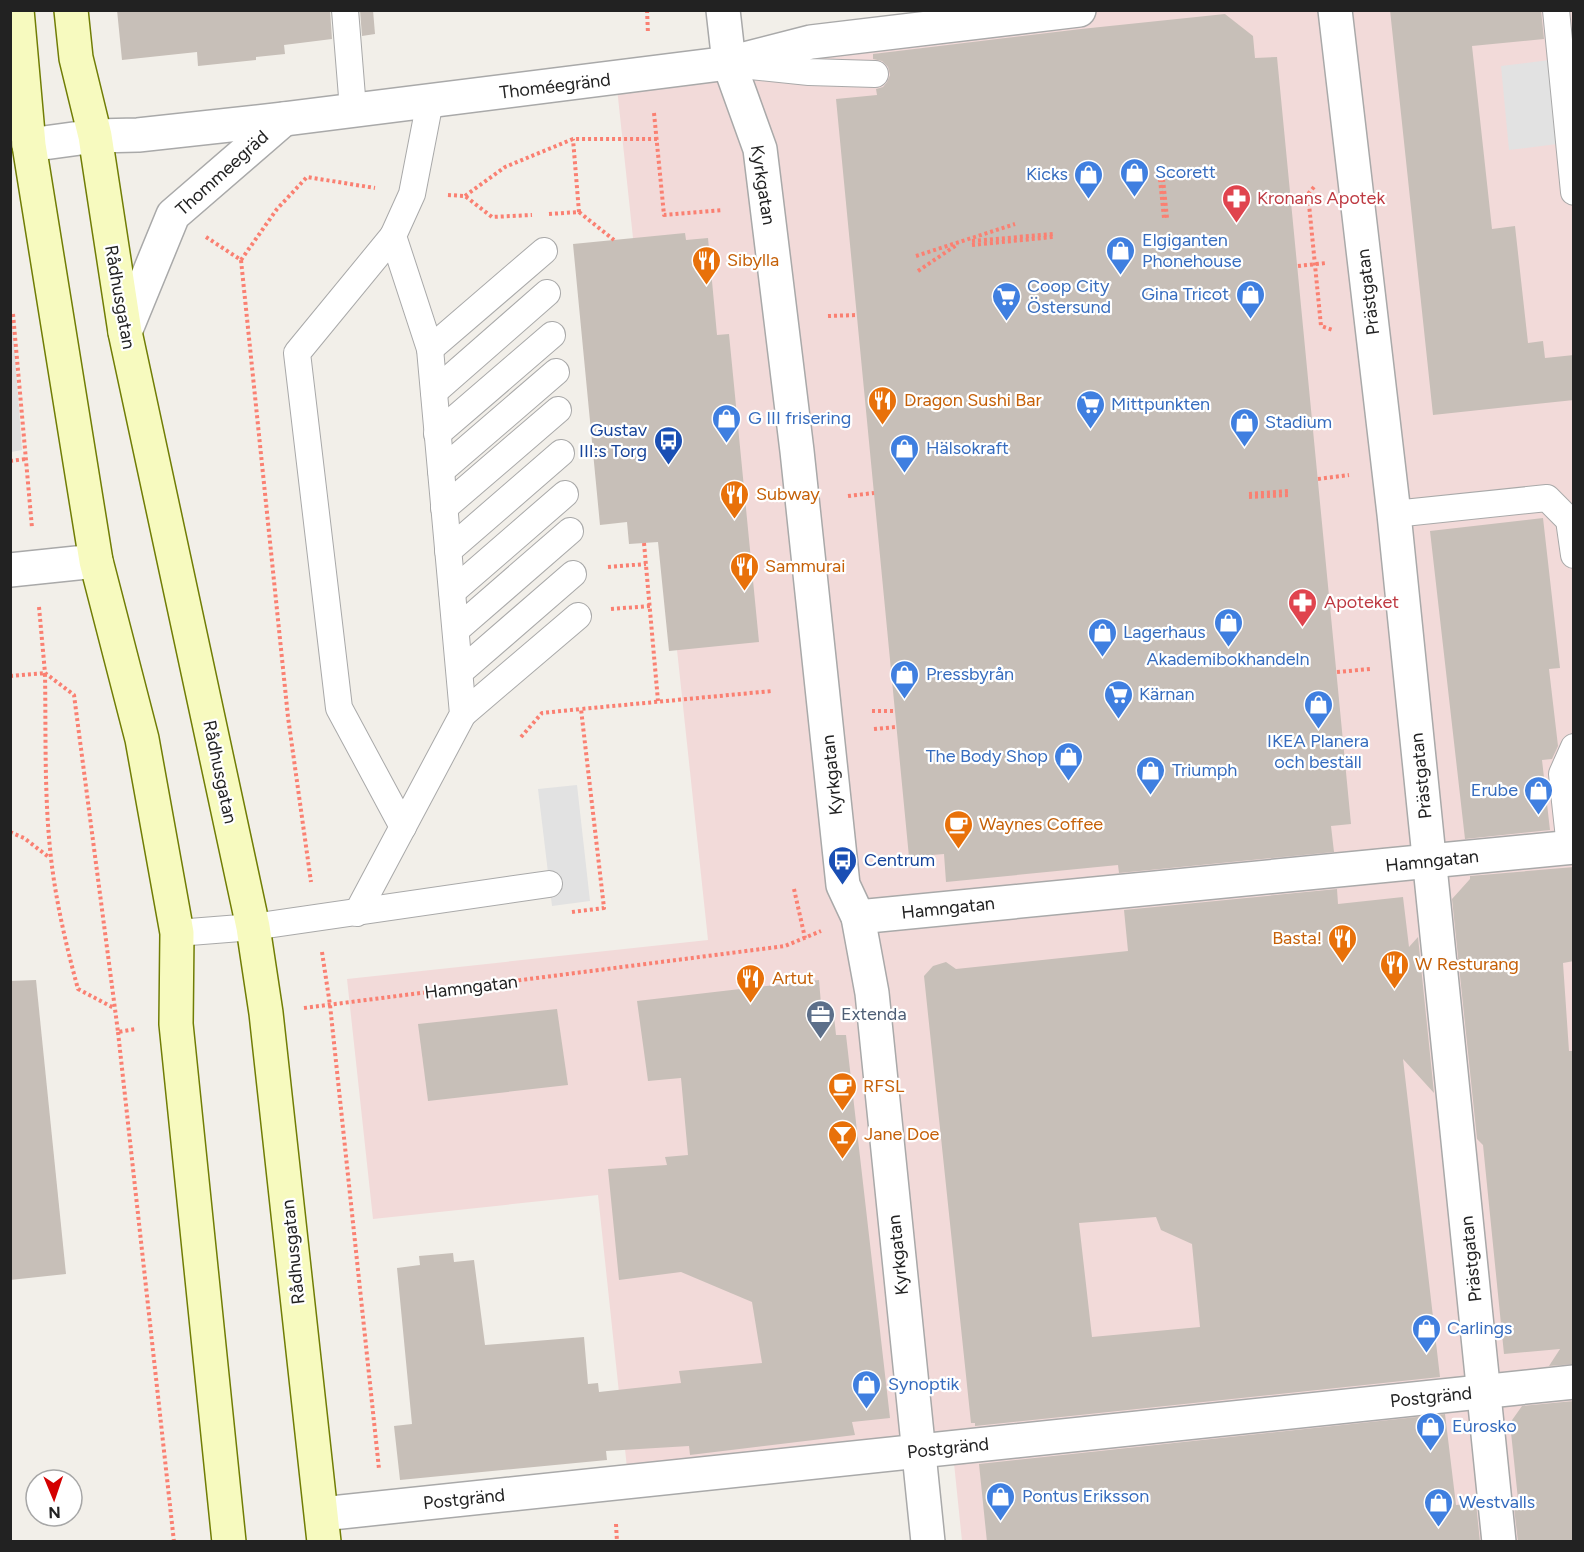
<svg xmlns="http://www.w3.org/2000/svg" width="1584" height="1552" font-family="Figtree,sans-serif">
	<rect width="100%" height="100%" fill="#f2efe9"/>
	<path fill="#e0dfdf" d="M 11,299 L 22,450 L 11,452 L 10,452 Z"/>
	<path fill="#f2dad9" d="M 1084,10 L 1573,11 L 1573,1541 L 962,1541 L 951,1434 L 627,1468 L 598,1195 L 373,1219 L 347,979 L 708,940 L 614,60 Z"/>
	<g fill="#e2e2e2">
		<path d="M 1573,57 L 1573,142 L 1509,150 L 1501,66 Z"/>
		<path d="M 577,785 L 590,901 L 552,906 L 538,789 Z"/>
	</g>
	<g fill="#c7bfb8" fill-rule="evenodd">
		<path d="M 117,10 L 330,10 L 332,39 L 284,45 L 285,54 L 256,57 L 256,60 L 198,66 L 197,52 L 122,60 Z"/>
		<path d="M 360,10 L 373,10 L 375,34 L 362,36 Z"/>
		<path d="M 1390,10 L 1541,10 L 1544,39 L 1472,46 L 1492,229 L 1515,226 L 1528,343 L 1543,341 L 1545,358 L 1574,355 L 1574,400 L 1433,415 Z"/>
		<path d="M 1225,14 L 1253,36 L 1255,58 L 1277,57 L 1351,824 L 1331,826 L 1334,852 L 1119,873 L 1118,865 L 946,882 L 944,854 L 909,857 L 836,99 L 877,95 L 876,89 L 883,87 L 887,82 L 890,75 L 888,67 L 882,61 L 873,59 L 873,54 L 1081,29 Z"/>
		<path d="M 685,233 L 686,240 L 708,238 L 717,335 L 729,334 L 759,642 L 669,651 L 658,542 L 629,544 L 627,522 L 600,525 L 573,244 Z"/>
		<path d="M 1543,518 L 1560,668 L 1549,669 L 1558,746 L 1552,759 L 1542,760 L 1550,830 L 1465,839 L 1430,531 Z"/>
		<path d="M 1574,867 L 1574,961 L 1563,963 L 1569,1051 L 1574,1051 L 1574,1364 L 1549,1366 L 1560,1349 L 1504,1354 L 1483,1145 L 1477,1139 L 1452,899 L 1470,879 L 1470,876 Z"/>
		<path d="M 1337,889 L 1338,904 L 1403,897 L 1409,947 L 1418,937 L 1434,1093 L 1403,1059 L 1440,1377 L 975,1426 L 975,1423 L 971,1423 L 924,976 L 933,966 L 946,962 L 956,969 L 1128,951 L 1124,910 ZM 1156,1217 L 1161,1230 L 1192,1244 L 1200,1327 L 1092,1337 L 1079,1223 Z"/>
		<path d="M 36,980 L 66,1274 L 10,1280 L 10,981 Z"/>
		<path d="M 819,980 L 822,1016 L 834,1016 L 836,1035 L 846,1035 L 890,1418 L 852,1422 L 855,1435 L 690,1455 L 689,1446 L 606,1451 L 607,1460 L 400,1480 L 394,1426 L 412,1424 L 397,1268 L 420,1265 L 419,1256 L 453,1253 L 454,1262 L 474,1260 L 485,1345 L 584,1337 L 588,1384 L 598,1383 L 599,1392 L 681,1383 L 679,1371 L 762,1363 L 752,1302 L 681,1272 L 619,1280 L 608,1169 L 667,1165 L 665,1157 L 688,1155 L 681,1078 L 648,1081 L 637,1001 Z"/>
		<path d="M 557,1009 L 568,1085 L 428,1101 L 418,1024 Z"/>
		<path d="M 1574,1401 L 1574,1542 L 1518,1542 L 1513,1499 L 1518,1499 L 1510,1423 L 1522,1406 Z"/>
		<path d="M 1445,1414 L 1456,1505 L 1476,1503 L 1480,1542 L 987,1542 L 979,1464 Z"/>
	</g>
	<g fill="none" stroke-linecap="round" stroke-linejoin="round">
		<defs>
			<g id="service">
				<path d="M 345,10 L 353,109"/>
				<path d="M 1556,10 L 1574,192"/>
				<path d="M 741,65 L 809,72 L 875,74"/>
				<path d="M 393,236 L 297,353 L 339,708 L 403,827"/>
				<path d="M 430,349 L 544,251"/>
				<path d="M 434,392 L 547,293"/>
				<path d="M 437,434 L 552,335"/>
				<path d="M 441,471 L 556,372"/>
				<path d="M 444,508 L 558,410"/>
				<path d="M 1394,514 L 1547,498 L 1569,520 L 1574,555"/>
				<path d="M 448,551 L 561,453"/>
				<path d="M 452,592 L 565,494"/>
				<path d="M 456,630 L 570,531"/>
				<path d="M 460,672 L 573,574"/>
				<path d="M 463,714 L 578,616"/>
				<path d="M 1570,847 L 1562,774 L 1574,747"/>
				<path d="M 357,913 L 463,714 L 430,349 L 393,236 L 412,194 L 430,101"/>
				<path d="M 177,933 L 253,927 L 549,884"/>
			</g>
			<g id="pedestrian">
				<path d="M 1335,10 L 1394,514 L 1499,1542"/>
				<path d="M 729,63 L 811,42 L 1079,10"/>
				<path d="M 858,917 L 1430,861"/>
			</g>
			<g id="minor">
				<path d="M 723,10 L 729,63 L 760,149 L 797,451 L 843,885 L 858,917 L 872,993 L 928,1542"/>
				<path d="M 29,145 L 95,136 L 138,135 L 284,119 L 729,63"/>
				<path d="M 125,332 L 173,215 L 284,119"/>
				<path d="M 10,570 L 96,561"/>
				<path d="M 1430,861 L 1574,847"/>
				<path d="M 322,1514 L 1574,1382"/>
			</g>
			<g id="secondary">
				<path d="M 17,10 L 29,145 L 96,561 L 142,739 L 177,933 L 176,1024 L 229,1542"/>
				<path d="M 71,10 L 76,58 L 95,136 L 125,332 L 253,927 L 266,1013 L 324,1542"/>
			</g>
		</defs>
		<use href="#service" stroke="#a9a9a9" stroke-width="28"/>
		<use href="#pedestrian" stroke="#a9a9a9" stroke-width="36"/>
		<use href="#minor" stroke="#a9a9a9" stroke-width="36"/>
		<use href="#secondary" stroke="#707d05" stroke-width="36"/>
		<g stroke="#fa8072" stroke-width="4" stroke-dasharray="3 3" stroke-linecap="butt">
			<path d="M 647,10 L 648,34"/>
			<path d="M 654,113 L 664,215 L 722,210"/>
			<path d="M 1160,179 L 1164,218"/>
			<path d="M 1163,179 L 1167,218"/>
			<path d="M 1314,187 L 1308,194 L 1321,326 L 1333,330"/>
			<path d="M 448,195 L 465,196 L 492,217 L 532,215"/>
			<path d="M 465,196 L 505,167 L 573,139 L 657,139"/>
			<path d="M 579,212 L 614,240"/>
			<path d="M 549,214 L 579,212 L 573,139"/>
			<path d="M 206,237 L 241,260 L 288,717 L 311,882"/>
			<path d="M 972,241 L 1053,234"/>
			<path d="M 972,245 L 1053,237"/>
			<path d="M 916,256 L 1015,224"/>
			<path d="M 241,260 L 277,209 L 307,177 L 375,188"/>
			<path d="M 1298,266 L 1326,263"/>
			<path d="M 918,271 L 958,244"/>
			<path d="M 13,314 L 32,528"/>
			<path d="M 828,316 L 857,315"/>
			<path d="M 10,461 L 26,459"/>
			<path d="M 1318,479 L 1349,475"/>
			<path d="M 1249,494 L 1289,491"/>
			<path d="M 848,496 L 874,493"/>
			<path d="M 1249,497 L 1289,495"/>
			<path d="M 644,543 L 658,701"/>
			<path d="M 608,567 L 646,564"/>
			<path d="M 39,607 L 45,673 L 74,695 L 118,1032 L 136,1029"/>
			<path d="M 611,609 L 650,606"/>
			<path d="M 1337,672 L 1370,669"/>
			<path d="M 10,676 L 45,673 C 46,734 44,796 51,858 C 56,902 66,945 78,989 L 114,1008"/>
			<path d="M 872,711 L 895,711"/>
			<path d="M 874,729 L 896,727"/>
			<path d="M 521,737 L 542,713 L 581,709"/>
			<path d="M 10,832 L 24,838 L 50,858"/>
			<path d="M 794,889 L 805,938"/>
			<path d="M 572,912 L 604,908 L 581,709 L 772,691"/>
			<path d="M 322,952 L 330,1005 L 379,1469"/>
			<path d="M 304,1008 L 785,946 L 821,931"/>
			<path d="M 118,1032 L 174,1542"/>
			<path d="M 616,1524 L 617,1542"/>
		</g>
		<use href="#service" stroke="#fff" stroke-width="26"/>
		<use href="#pedestrian" stroke="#fff" stroke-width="33"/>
		<use href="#minor" stroke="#fff" stroke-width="33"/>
		<use href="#secondary" stroke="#f7fabf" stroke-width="33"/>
	</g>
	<defs>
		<symbol id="shop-pin" viewBox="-11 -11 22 30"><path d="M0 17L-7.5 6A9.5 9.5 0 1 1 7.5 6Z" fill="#3f7fe0" stroke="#fff"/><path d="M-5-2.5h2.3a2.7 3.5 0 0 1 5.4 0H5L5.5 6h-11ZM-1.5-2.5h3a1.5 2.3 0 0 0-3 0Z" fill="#fff"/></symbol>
		<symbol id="pharmacy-pin" viewBox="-11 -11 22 30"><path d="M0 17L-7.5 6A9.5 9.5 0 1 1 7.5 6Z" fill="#e0444e" stroke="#fff"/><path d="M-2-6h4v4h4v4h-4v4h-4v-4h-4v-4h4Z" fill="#fff"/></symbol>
		<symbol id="restaurant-pin" viewBox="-11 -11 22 30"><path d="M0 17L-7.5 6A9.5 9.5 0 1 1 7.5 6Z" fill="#e8710a" stroke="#fff"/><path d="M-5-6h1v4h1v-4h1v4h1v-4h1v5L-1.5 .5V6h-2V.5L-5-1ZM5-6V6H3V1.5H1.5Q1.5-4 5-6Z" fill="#fff"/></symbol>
		<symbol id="supermarket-pin" viewBox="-11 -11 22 30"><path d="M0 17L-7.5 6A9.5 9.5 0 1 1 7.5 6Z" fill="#3f7fe0" stroke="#fff"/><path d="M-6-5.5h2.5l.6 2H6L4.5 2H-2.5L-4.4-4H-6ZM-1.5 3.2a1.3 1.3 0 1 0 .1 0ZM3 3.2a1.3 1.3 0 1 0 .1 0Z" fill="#fff"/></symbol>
		<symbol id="bus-pin" viewBox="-11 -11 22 30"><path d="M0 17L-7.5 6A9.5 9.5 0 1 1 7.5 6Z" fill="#1a4fb4" stroke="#fff"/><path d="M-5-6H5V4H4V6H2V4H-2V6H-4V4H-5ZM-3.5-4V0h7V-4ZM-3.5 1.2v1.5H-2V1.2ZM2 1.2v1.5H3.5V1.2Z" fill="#fff"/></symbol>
		<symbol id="cafe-pin" viewBox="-11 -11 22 30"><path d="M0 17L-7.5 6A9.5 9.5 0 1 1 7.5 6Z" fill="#e8710a" stroke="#fff"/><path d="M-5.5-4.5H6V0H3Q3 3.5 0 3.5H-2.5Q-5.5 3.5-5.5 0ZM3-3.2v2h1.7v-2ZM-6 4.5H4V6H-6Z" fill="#fff"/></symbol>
		<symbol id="office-pin" viewBox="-11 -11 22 30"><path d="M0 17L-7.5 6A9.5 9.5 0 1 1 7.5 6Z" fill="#5c6f8a" stroke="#fff"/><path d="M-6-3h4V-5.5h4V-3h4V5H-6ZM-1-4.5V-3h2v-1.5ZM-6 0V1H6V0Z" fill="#fff"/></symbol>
		<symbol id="bar-pin" viewBox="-11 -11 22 30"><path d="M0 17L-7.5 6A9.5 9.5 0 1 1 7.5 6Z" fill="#e8710a" stroke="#fff"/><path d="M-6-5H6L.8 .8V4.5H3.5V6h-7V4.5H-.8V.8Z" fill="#fff"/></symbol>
	</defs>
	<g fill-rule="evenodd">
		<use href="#shop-pin" x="1118" y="156" width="33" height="45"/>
		<use href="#shop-pin" x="1072" y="158" width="33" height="45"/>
		<use href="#pharmacy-pin" x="1220" y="182" width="33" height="45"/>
		<use href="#shop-pin" x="1104" y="234" width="33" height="45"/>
		<use href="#restaurant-pin" x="690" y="244" width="33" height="45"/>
		<use href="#shop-pin" x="1234" y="278" width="33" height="45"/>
		<use href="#supermarket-pin" x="990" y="280" width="33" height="45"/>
		<use href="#restaurant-pin" x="866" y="384" width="33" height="45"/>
		<use href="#supermarket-pin" x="1074" y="388" width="33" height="45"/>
		<use href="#shop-pin" x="710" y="402" width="33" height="45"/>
		<use href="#shop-pin" x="1228" y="406" width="33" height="45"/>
		<use href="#bus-pin" x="652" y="424" width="33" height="45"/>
		<use href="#shop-pin" x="888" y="432" width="33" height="45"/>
		<use href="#restaurant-pin" x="718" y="478" width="33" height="45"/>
		<use href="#restaurant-pin" x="728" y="550" width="33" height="45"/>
		<use href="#pharmacy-pin" x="1286" y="586" width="33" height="45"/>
		<use href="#shop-pin" x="1212" y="606" width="33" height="45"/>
		<use href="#shop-pin" x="1086" y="616" width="33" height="45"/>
		<use href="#shop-pin" x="888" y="658" width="33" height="45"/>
		<use href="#supermarket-pin" x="1102" y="678" width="33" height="45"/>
		<use href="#shop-pin" x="1302" y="688" width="33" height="45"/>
		<use href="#shop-pin" x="1052" y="740" width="33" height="45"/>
		<use href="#shop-pin" x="1134" y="754" width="33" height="45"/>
		<use href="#shop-pin" x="1522" y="774" width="33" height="45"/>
		<use href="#cafe-pin" x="942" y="808" width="33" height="45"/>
		<use href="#bus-pin" x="826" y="844" width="33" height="45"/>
		<use href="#restaurant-pin" x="1326" y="922" width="33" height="45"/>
		<use href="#restaurant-pin" x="1378" y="948" width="33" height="45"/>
		<use href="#restaurant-pin" x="734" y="962" width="33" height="45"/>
		<use href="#office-pin" x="804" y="998" width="33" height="45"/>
		<use href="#cafe-pin" x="826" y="1070" width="33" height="45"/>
		<use href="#bar-pin" x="826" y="1118" width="33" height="45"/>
		<use href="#shop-pin" x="1410" y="1312" width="33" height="45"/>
		<use href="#shop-pin" x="850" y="1368" width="33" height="45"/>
		<use href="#shop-pin" x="1414" y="1410" width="33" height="45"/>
		<use href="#shop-pin" x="984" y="1480" width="33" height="45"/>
		<use href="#shop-pin" x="1422" y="1486" width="33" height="45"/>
	</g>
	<g text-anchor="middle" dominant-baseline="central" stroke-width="4.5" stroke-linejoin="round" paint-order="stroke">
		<g font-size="18" fill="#222" stroke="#fff">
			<text transform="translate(555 86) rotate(-7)">Thoméegränd</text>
			<text transform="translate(222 173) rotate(-42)">Thommeegräd</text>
			<text transform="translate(763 185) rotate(81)">Kyrkgatan</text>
			<text transform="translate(1368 292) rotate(-97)">Prästgatan</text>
			<text transform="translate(120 297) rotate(80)">Rådhusgatan</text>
			<text transform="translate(220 772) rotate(78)">Rådhusgatan</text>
			<text transform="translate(832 775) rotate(-96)">Kyrkgatan</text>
			<text transform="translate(1421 776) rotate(-96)">Prästgatan</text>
			<text transform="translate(1432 861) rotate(-6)">Hamngatan</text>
			<text transform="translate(948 908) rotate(-6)">Hamngatan</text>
			<text transform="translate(471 987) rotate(-7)">Hamngatan</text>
			<text transform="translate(293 1252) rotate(-96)">Rådhusgatan</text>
			<text transform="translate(898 1255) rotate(-96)">Kyrkgatan</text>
			<text transform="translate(1471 1259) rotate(-96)">Prästgatan</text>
			<text transform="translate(1431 1397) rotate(-6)">Postgränd</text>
			<text transform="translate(948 1448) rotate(-6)">Postgränd</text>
			<text transform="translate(464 1499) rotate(-6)">Postgränd</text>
		</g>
		<g font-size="18" fill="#366cbe" stroke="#fff" text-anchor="start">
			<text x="1155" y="172">Scorett</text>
			<text x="1068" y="174" text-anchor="end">Kicks</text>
			<text x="1142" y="240">Elgiganten<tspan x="1142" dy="21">Phonehouse</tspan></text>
			<text x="1027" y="286">Coop City<tspan x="1027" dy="21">Östersund</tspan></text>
			<text x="1229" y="294" text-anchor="end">Gina Tricot</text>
			<text x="1111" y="404">Mittpunkten</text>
			<text x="748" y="418">G III frisering</text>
			<text x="1265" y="422">Stadium</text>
			<text x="926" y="448">Hälsokraft</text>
			<text x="1123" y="632">Lagerhaus</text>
			<text x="1228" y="659" text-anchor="middle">Akademibokhandeln</text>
			<text x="926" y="674">Pressbyrån</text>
			<text x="1139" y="694">Kärnan</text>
			<text x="1318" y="741" text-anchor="middle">IKEA Planera<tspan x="1318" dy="21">och beställ</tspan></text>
			<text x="1048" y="756" text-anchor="end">The Body Shop</text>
			<text x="1172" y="770">Triumph</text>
			<text x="1518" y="790" text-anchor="end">Erube</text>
			<text x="1447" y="1328">Carlings</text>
			<text x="888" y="1384">Synoptik</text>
			<text x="1452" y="1426">Eurosko</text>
			<text x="1022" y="1496">Pontus Eriksson</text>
			<text x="1459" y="1502">Westvalls</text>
		</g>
		<g font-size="18" fill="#be3a42" stroke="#fff" text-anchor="start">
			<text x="1257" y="198">Kronans Apotek</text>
			<text x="1324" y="602">Apoteket</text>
		</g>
		<g font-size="18" fill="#c56008" stroke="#fff" text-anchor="start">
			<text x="727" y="260">Sibylla</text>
			<text x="904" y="400">Dragon Sushi Bar</text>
			<text x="756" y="494">Subway</text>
			<text x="765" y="566">Sammurai</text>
			<text x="979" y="824">Waynes Coffee</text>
			<text x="1322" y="938" text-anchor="end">Basta!</text>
			<text x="1415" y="964">W Resturang</text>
			<text x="772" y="978">Artut</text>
			<text x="863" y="1086">RFSL</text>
			<text x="864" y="1134">Jane Doe</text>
		</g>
		<g font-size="18" fill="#164399" stroke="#fff" text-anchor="end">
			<text x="647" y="430">Gustav<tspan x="647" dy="21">III:s Torg</tspan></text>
			<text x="864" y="860" text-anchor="start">Centrum</text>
		</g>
		<g font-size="18" fill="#4e5e75" stroke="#fff" text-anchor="start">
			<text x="841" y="1014">Extenda</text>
		</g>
	</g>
	<rect width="1584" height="1552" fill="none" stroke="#222222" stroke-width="24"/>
	<g transform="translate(54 1498) rotate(178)"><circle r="28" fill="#ffffff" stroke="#a7a7a7" stroke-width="1.5"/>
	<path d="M0-4.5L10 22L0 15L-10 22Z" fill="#d40000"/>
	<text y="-9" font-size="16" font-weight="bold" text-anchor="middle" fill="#222222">N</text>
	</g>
</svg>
